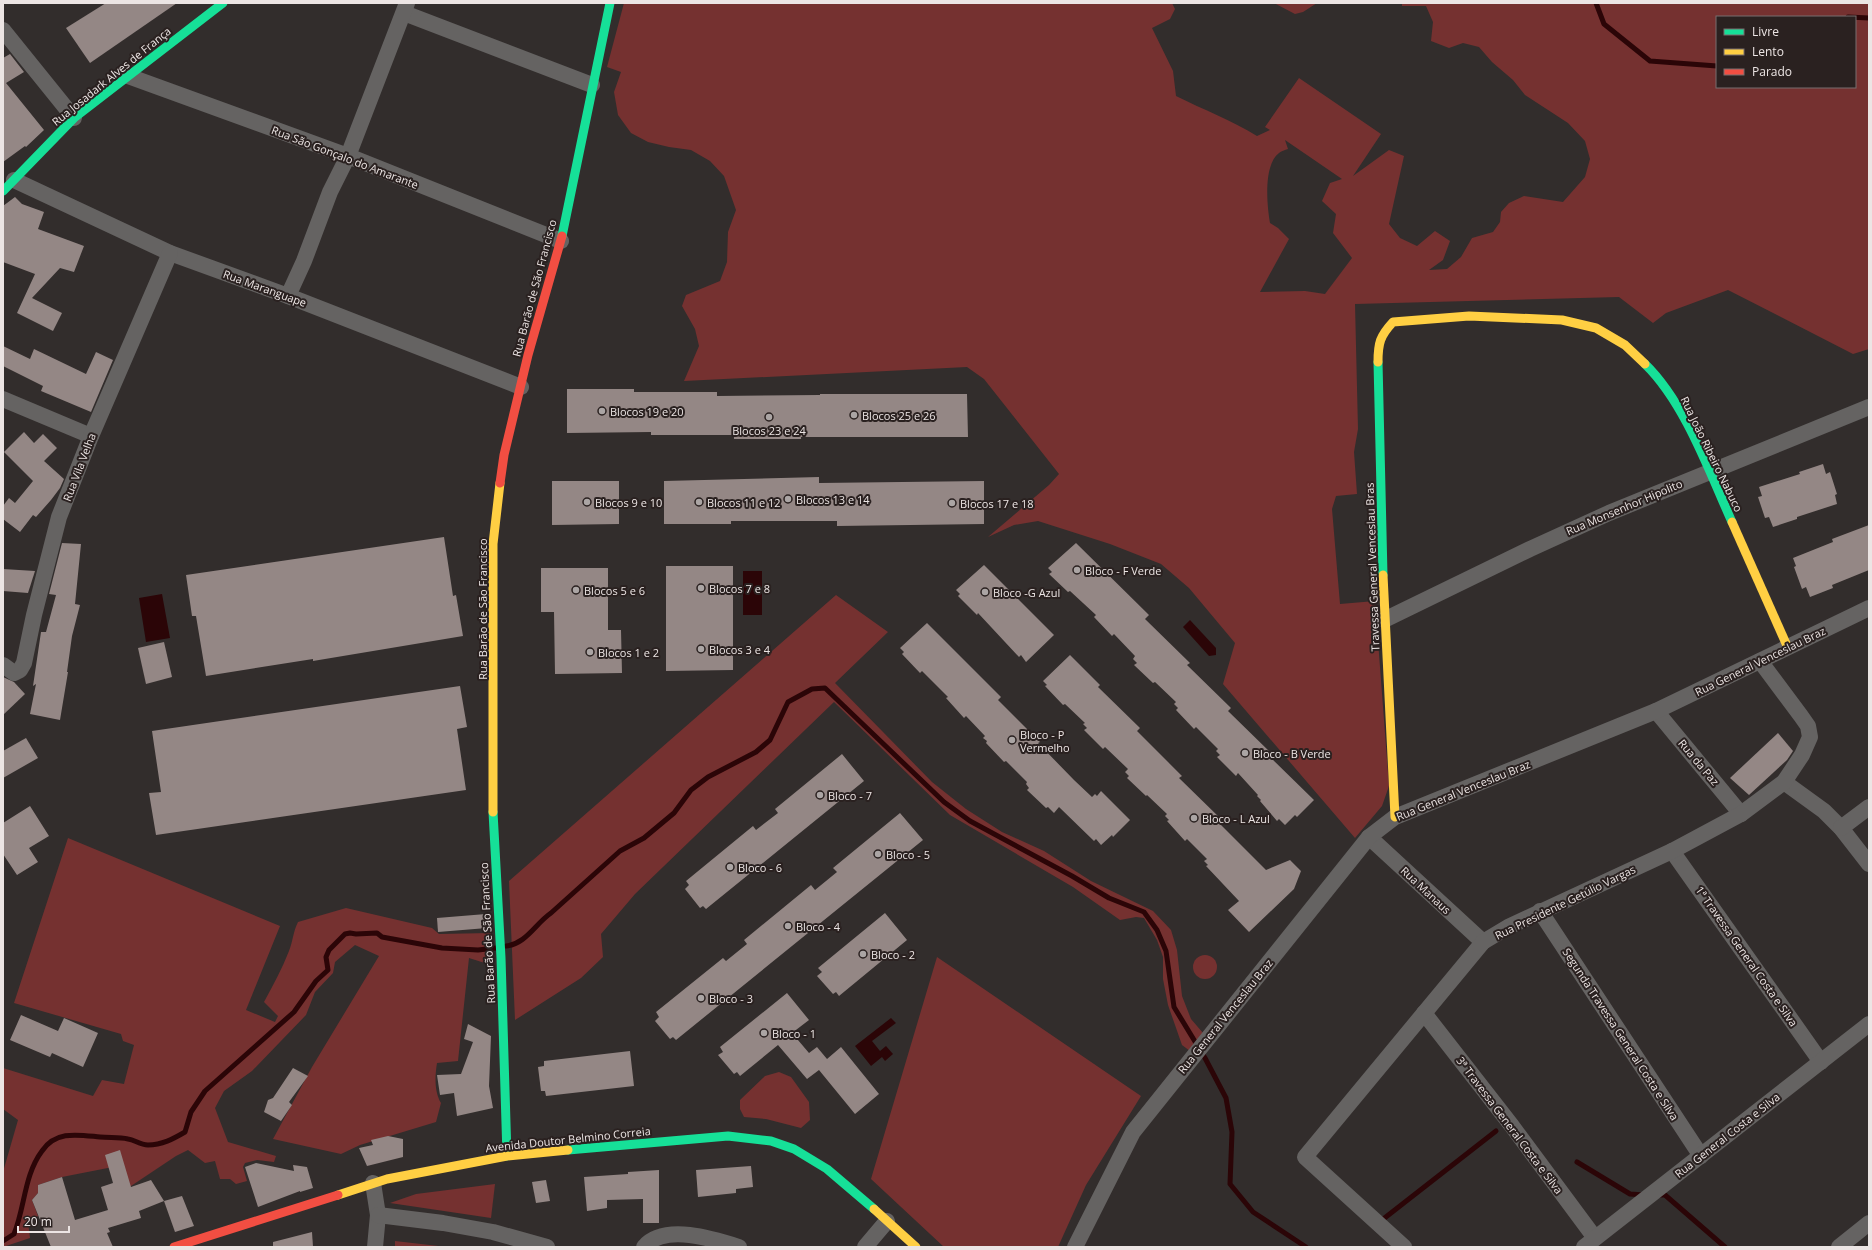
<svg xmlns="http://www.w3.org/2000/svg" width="1872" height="1250" font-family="'Open Sans',sans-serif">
	<rect width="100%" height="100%" fill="#322d2c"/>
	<g fill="#753130" fill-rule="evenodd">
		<path d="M 624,3 L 1172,3 L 1175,9 L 1170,19 L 1152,28 L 1173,71 L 1176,96 C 1204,110 1231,120 1257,136 L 1270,130 L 1265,127 L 1299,78 L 1381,134 L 1353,176 L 1389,150 L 1404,156 L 1389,224 L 1400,238 L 1417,246 L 1435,231 L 1450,241 L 1443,260 L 1429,270 L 1447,269 L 1461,257 L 1472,238 L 1493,232 L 1500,222 L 1501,212 L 1509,203 L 1524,196 L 1563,202 L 1585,177 L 1590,159 L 1585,141 L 1568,123 L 1525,95 L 1513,80 L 1492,62 L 1479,47 L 1463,43 L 1449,48 L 1431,41 L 1433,22 L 1426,6 L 1402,6 L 1402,3 L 1869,3 L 1869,349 L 1853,354 L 1728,290 L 1666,313 L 1653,323 L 1619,297 L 1355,304 L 1358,429 L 1354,452 L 1357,494 L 1336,496 L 1332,509 L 1340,604 L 1375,601 L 1389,786 L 1382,806 L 1355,838 L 1223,684 L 1235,643 L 1189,588 L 1161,564 L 1110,544 L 1038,521 L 1014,525 L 988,537 L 1049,485 L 1059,474 L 984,379 L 967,367 L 684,381 L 699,346 L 695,329 L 682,306 L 686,295 L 720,281 L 727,262 L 728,232 L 736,210 L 724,176 L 710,161 L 691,150 L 669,147 L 648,142 L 631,133 L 618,115 L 614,92 L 621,72 L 607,67 ZM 1717,17 L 1855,17 L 1855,87 L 1717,87 ZM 1285,140 L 1342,179 L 1330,183 L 1322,201 L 1336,214 L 1333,233 L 1352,258 L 1325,294 L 1305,291 L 1260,292 L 1289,239 L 1278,228 L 1270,223 C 1267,206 1263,165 1279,153 C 1281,151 1285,150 1288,149 Z"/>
		<path d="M 1274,3 L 1317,3 L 1303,12 L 1295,14 Z"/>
		<path d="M 836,595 L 888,632 L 835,683 L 932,782 L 966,809 L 1002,832 L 1044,851 L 1091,881 L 1153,911 L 1171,930 L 1177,950 L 1182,996 L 1191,1019 L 1203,1033 L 1190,1051 L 1182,1045 L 1168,1005 L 1163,979 L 1163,957 L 1157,940 L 1144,918 L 1136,917 L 1120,920 L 1073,887 L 950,815 L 834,702 L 635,894 L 601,934 L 603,957 L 581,978 L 515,1020 L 509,881 Z"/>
		<path d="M 68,838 L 280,926 L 246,1010 L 275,1022 L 278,1016 L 264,1002 C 273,985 282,969 289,951 C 293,941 293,932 298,922 L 346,908 L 432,928 L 439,934 L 491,933 L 491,965 L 469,958 L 458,1061 L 437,1063 C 435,1076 434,1091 441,1103 L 436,1122 L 360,1145 L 341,1154 L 273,1139 L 312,1067 L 379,956 L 355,945 L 335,962 L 333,973 L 315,992 L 306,1015 L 252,1071 L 224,1091 L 215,1108 L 228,1142 L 276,1156 L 274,1162 L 257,1160 L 245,1163 L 243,1167 L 247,1181 L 236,1184 L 230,1179 L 220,1179 L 215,1161 L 205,1163 L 188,1150 L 176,1156 L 128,1188 L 118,1166 L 62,1177 L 38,1185 L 38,1193 L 32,1200 L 38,1216 L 28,1222 L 30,1238 L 3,1247 L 3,1172 L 18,1120 L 3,1109 L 3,1068 L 93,1096 L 102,1080 L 124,1084 L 134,1045 L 123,1041 L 121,1034 L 14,1003 Z"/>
		<circle cx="1205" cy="967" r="12"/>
		<path d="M 937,957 L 1141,1096 L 1086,1185 L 1058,1247 L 944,1247 L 871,1179 Z"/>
		<path d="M 779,1072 L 791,1077 L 809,1102 L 810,1120 L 801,1128 L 766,1119 L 744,1117 L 740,1109 L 740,1100 L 765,1076 Z"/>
		<path d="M 495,1184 L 491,1218 L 390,1203 L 416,1194 Z"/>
		<path d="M 395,1241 L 447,1247 L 395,1247 Z"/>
	</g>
	<g fill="#2b0507">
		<rect x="743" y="571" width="19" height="44"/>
		<path d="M 162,594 L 170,638 L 146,642 L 139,598 Z"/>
		<path d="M 1190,620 L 1216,648 L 1216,655 L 1209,656 L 1183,627 Z"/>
		<path d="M 891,1018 L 896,1023 L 872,1041 L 880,1051 L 886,1046 L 893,1054 L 885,1061 L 882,1057 L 871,1066 L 855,1046 Z"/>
	</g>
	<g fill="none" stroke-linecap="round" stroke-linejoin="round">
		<g stroke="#2b0507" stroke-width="5">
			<path d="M 1596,3 L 1604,24 L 1650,61 L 1717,66"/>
			<path d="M 1848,17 L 1869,18"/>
			<path d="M 506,946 C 526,944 535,924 551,913 L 620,851 L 644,838 L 674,813 L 691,790 L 708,777 L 756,752 L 770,740 L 788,702 L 812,689 L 825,688 L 944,802 L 970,821 L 1072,876 L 1109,898 L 1144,912 L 1157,930 L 1166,951 L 1174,1007 L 1205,1058 L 1226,1098 L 1232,1132 L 1230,1184 L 1253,1212 L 1306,1247"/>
			<path d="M 1577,1162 L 1630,1194 L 1644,1195"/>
			<path d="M 1658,1195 L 1665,1195 L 1725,1247"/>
			<path d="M 1382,1220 L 1496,1131"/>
			<path d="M 3,1241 L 14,1234 C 25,1207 24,1175 42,1151 C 56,1130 79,1135 100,1137 C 110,1138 119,1137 128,1139 C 135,1140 140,1145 148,1145 C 162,1145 173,1139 185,1132 L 191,1112 L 205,1091 L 294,1012 L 316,981 L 328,970 L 326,957 L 329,950 L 345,934 L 350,933 L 356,934 L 377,933 L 382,937 L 442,948 L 478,950 L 496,948"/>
		</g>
	</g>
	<g fill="#948785">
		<path d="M 106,3 L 177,3 L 90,63 L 66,28 Z"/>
		<path d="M 10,54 L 24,72 L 6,83 L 44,130 L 26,147 L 25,146 L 3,162 L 3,58 Z"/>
		<path d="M 15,197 L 22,204 L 44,212 L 38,229 L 84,246 L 74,272 L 60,268 L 32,298 L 62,313 L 53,331 L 17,313 L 35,274 L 3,262 L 3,206 Z"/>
		<path d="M 3,346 L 30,359 L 34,349 L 86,374 L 96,352 L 113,360 L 91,412 L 41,391 L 43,386 L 3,366 Z"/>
		<path d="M 567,389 L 634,389 L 634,392 L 717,392 L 717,396 L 820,395 L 820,394 L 967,394 L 968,437 L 801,437 L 801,439 L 734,439 L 734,435 L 651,435 L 651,432 L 567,433 Z"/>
		<path d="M 24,432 L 34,443 L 43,434 L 57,448 L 44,461 L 64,479 L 60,488 L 51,500 L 36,517 L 33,515 L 20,532 L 3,519 L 3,506 L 9,498 L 15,503 L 33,481 L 4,452 Z"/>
		<path d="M 1823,464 L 1826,474 L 1830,472 L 1837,494 L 1835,495 L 1837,504 L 1797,517 L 1797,519 L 1773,527 L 1769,517 L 1765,518 L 1758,497 L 1762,496 L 1759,487 L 1800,474 L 1799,472 Z"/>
		<path d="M 819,477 L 819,483 L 984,481 L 984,524 L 837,526 L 837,521 L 731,521 L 731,524 L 664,524 L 664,481 Z"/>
		<path d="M 552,481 L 619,481 L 619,524 L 552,525 Z"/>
		<path d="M 1869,525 L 1869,570 L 1832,585 L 1833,588 L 1810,597 L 1806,587 L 1802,589 L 1794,567 L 1796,566 L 1793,558 L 1833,542 L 1832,539 Z"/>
		<path d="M 444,537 L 453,596 L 456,595 L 463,636 L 313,661 L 313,659 L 206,676 L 196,616 L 192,616 L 186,575 Z"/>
		<path d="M 62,543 L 81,544 L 75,604 L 80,605 L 72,636 L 67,672 L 68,672 L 60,720 L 30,714 L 36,684 L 33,686 L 41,632 L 46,632 L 56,595 L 49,594 Z"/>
		<path d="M 1076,543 L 1149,615 L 1145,619 L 1190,663 L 1187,665 L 1231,708 L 1228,711 L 1273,755 L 1270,757 L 1314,800 L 1297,817 L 1295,815 L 1285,825 L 1279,819 L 1277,821 L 1260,801 L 1261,800 L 1257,796 L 1258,795 L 1238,773 L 1236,776 L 1217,757 L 1220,755 L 1216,751 L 1218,749 L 1196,727 L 1194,729 L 1176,710 L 1178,708 L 1174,704 L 1176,702 L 1155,682 L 1153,683 L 1134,665 L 1137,663 L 1133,659 L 1135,656 L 1114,634 L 1112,636 L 1094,617 L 1096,615 L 1070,591 L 1068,592 L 1049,574 L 1052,572 L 1048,568 Z"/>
		<path d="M 984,565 L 1054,635 L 1026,662 L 1021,655 L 1019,657 L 978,613 L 977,615 L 958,596 L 960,594 L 956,590 Z"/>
		<path d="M 666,566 L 733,566 L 733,670 L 666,671 Z"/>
		<path d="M 541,568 L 608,568 L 608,630 L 621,630 L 622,673 L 555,674 L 554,612 L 541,612 Z"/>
		<path d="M 3,569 L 35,571 L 28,593 L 3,591 Z"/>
		<path d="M 927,623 L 1001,697 L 998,700 L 1040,742 L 1038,743 L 1074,780 L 1092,797 L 1095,794 L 1097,796 L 1101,791 L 1130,820 L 1113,837 L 1112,835 L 1101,845 L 1096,839 L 1094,841 L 1059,807 L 1054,813 L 1048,807 L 1046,808 L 1027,790 L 1029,788 L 1026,784 L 1027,782 L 1006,761 L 1004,762 L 986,743 L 987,741 L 983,738 L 985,736 L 966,716 L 964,718 L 946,698 L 948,697 L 922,671 L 920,673 L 902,654 L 904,652 L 900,648 Z"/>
		<path d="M 164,642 L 172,677 L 146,684 L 138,648 Z"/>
		<path d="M 1070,655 L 1100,685 L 1098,687 L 1140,728 L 1137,731 L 1182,776 L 1179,778 L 1222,820 L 1219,823 L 1266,870 L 1290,860 L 1301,871 L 1294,889 L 1249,932 L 1228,910 L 1239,901 L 1206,866 L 1208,865 L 1204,861 L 1207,859 L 1187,839 L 1185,841 L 1167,821 L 1169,820 L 1165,816 L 1167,814 L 1147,795 L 1146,796 L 1127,778 L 1129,776 L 1125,772 L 1128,769 L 1105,747 L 1103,749 L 1084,730 L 1087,728 L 1083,724 L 1085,723 L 1065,704 L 1063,705 L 1045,686 L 1047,685 L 1043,681 Z"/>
		<path d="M 3,677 L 14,682 L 25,694 L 3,715 Z"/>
		<path d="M 460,686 L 467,727 L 457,729 L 466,790 L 156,835 L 149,793 L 161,792 L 152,731 Z"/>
		<path d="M 1778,733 L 1793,751 L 1787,760 L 1749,795 L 1730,778 Z"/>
		<path d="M 26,738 L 38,758 L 3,778 L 3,751 Z"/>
		<path d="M 842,754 L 864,781 L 706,909 L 703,906 L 700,908 L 685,889 L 689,885 L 686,881 L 753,826 L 756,830 L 778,813 L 775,809 Z"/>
		<path d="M 30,806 L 49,836 L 29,848 L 38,862 L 17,875 L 3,854 L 3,823 Z"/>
		<path d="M 900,813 L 923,840 L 676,1040 L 673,1037 L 670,1039 L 655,1021 L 659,1017 L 656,1012 L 723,958 L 726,961 L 747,944 L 744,940 L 811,885 L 815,890 L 837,872 L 833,868 Z"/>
		<path d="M 885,913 L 907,940 L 839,996 L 836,992 L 833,994 L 817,976 L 822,972 L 818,968 Z"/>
		<path d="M 486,914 L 487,928 L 438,932 L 437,918 Z"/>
		<path d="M 787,993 L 809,1020 L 792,1033 L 809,1053 L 817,1047 L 827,1059 L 841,1047 L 879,1094 L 855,1114 L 819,1070 L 807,1079 L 778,1045 L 740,1076 L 737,1072 L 734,1074 L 718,1055 L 723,1052 L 720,1047 Z"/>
		<path d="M 21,1015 L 58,1031 L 64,1018 L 98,1033 L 83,1067 L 52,1053 L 50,1057 L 10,1040 Z"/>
		<path d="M 468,1024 L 491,1036 L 489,1086 L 493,1108 L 457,1116 L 454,1093 L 440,1095 L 437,1075 L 461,1074 L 473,1042 L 464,1039 Z"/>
		<path d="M 630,1051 L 634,1086 L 546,1096 L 545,1091 L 541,1091 L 538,1067 L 544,1066 L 544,1061 Z"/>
		<path d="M 293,1068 L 308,1076 L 289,1102 L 292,1105 L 281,1121 L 264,1112 L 268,1100 L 273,1098 Z"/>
		<path d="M 388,1136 L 403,1139 L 403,1157 L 367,1166 L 359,1148 L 373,1145 L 371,1140 Z"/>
		<path d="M 120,1150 L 131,1187 L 151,1180 L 164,1201 L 139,1211 L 141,1218 L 108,1228 L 110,1232 L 107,1233 L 113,1247 L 51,1247 L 32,1200 L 38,1193 L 38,1185 L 62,1177 L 75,1220 L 108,1210 L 101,1187 L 113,1183 L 105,1155 Z"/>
		<path d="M 256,1163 L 294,1171 L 293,1165 L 307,1167 L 313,1188 L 300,1192 L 300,1191 L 258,1207 L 245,1167 Z"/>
		<path d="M 751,1166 L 753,1187 L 736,1189 L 736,1193 L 698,1197 L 696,1170 Z"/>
		<path d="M 659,1170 L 659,1223 L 643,1223 L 643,1199 L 607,1200 L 607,1208 L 587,1211 L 584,1177 L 628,1174 L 628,1172 Z"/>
		<path d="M 546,1180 L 550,1201 L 536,1203 L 532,1182 Z"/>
		<path d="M 182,1196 L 194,1226 L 175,1232 L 164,1201 Z"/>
		<path d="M 312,1232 L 313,1247 L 273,1247 L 273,1242 Z"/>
	</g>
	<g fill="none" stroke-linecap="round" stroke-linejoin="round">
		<g stroke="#656362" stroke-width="16">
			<path d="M 404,13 L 592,85"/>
			<path d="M 3,30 L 74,118"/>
			<path d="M 128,76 L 348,156 L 561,241"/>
			<path d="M 14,180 L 170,253 L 288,296 L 521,387"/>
			<path d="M 288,296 L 304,261 L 330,192 L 348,156 L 407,3"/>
			<path d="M 3,399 L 91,436"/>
			<path d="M 1384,620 L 1530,549 L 1609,513 L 1869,407"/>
			<path d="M 3,665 L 14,673 L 20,670 L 24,663 L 34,615 L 59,517 L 91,436 L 170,253"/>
			<path d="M 1656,711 L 1741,814"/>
			<path d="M 1784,782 L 1824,811 L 1841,828 L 1869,864"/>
			<path d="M 1841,828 L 1869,807"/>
			<path d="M 1369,837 L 1483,942"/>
			<path d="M 1672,851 L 1821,1062"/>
			<path d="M 1540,911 L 1701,1156"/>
			<path d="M 1424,1013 L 1512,1126 L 1595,1238"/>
			<path d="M 373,1183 L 378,1215 L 375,1247"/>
			<path d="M 378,1215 L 443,1223 L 493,1232 L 547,1247"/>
			<path d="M 644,1247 C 664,1223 714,1239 739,1247"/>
			<path d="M 865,1247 L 887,1221"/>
			<path d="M 1075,1247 L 1133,1132 L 1369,837 L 1395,817 L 1656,711 L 1869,608"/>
			<path d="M 1404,1247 L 1305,1157 L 1483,942 L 1508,927 L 1672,851 L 1741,814 L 1784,782 L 1802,755 L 1810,737 L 1808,726 L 1801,716 L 1760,661"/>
			<path d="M 1584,1247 L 1869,1024"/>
			<path d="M 1839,1247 L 1869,1223"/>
		</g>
		<g stroke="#16e098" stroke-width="9">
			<path d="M 3,191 L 74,118 L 223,3"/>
			<path d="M 562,236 L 610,3"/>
			<path d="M 1378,362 L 1383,575"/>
			<path d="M 1645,364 C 1685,403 1709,471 1732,522"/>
			<path d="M 493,812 L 501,958 L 507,1156"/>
			<path d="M 568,1150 L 728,1136 L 771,1141 L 794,1149 L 827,1169 L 874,1209"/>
		</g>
		<g stroke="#ffcf43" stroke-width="9">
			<path d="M 1378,362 C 1378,343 1380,336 1393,322 L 1469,316 L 1562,320 L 1596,328 L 1625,345 L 1645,364"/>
			<path d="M 1732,522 L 1788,648"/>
			<path d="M 1383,575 L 1395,817"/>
			<path d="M 493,812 L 493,544 L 500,483"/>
			<path d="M 338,1195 L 387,1179 L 507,1156 L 568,1150"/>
			<path d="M 874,1209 L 916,1247"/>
		</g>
		<g stroke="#f24e42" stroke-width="9">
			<path d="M 500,483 L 504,455 L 528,355 L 562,236"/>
			<path d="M 174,1247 L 338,1195"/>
		</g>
	</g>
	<g fill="#aba5a4" stroke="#2a2120" stroke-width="1.5">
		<circle cx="602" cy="411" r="4"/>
		<circle cx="854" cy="415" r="4"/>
		<circle cx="769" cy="417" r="4"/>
		<circle cx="788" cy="499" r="4"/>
		<circle cx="587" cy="502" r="4"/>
		<circle cx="699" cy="502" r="4"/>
		<circle cx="952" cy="503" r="4"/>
		<circle cx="1077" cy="570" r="4"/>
		<circle cx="701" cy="588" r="4"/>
		<circle cx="576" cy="590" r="4"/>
		<circle cx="985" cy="592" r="4"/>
		<circle cx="701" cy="649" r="4"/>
		<circle cx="590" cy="652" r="4"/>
		<circle cx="1012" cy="740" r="4"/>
		<circle cx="1245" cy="753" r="4"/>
		<circle cx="820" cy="795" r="4"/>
		<circle cx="1194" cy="818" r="4"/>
		<circle cx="878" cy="854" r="4"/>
		<circle cx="730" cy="867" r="4"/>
		<circle cx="788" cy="926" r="4"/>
		<circle cx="863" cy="954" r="4"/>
		<circle cx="701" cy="998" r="4"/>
		<circle cx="764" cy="1033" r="4"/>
	</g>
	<g text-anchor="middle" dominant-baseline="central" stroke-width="4" stroke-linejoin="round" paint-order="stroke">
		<g font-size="11" fill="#ece5e4" stroke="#2a2120">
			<text transform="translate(111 76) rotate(-39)">Rua Josadark Alves de França</text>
			<text transform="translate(345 157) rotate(21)">Rua São Gonçalo do Amarante</text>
			<text transform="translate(265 288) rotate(20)">Rua Maranguape</text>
			<text transform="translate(534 288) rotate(-75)">Rua Barão de São Francisco</text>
			<text transform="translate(1712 454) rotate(64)">Rua João Ribeiro Nabuco</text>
			<text transform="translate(79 467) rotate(-69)">Rua Vila Velha</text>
			<text transform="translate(1624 507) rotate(-23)">Rua Monsenhor Hipolito</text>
			<text transform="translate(1372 567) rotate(-92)">Travessa General Venceslau Bras</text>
			<text transform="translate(482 609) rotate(-90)">Rua Barão de São Francisco</text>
			<text transform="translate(1760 661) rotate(-26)">Rua General Venceslau Braz</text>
			<text transform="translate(1699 762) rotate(50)">Rua da Paz</text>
			<text transform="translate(1463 790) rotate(-22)">Rua General Venceslau Braz</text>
			<text transform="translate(1426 890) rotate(43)">Rua Manaus</text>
			<text transform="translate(1565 902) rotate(-26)">Rua Presidente Getúlio Vargas</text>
			<text transform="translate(487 933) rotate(-93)">Rua Barão de São Francisco</text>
			<text transform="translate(1747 956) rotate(55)">1ª Travessa General Costa e Silva</text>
			<text transform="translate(1225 1016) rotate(-51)">Rua General Venceslau Braz</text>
			<text transform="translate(1621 1034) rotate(57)">Segunda Travessa General Costa e Silva</text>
			<text transform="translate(1510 1125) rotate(53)">3ª Travessa General Costa e Silva</text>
			<text transform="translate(1727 1135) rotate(-38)">Rua General Costa e Silva</text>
			<text transform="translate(568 1139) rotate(-6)">Avenida Doutor Belmino Correia</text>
		</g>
		<g font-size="11" fill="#ece5e4" stroke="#2a2120" text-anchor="start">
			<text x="610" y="411">Blocos 19 e 20</text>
			<text x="862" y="415">Blocos 25 e 26</text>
			<text x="769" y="430" text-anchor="middle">Blocos 23 e 24</text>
			<text x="796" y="499">Blocos 13 e 14</text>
			<text x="595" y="502">Blocos 9 e 10</text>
			<text x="707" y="502">Blocos 11 e 12</text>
			<text x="960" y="503">Blocos 17 e 18</text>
			<text x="1085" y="570">Bloco - F Verde</text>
			<text x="709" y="588">Blocos 7 e 8</text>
			<text x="584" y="590">Blocos 5 e 6</text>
			<text x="993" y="592">Bloco -G Azul</text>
			<text x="709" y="649">Blocos 3 e 4</text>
			<text x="598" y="652">Blocos 1 e 2</text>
			<text x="1020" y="734">Bloco - P<tspan x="1020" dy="13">Vermelho</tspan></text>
			<text x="1253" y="753">Bloco - B Verde</text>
			<text x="828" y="795">Bloco - 7</text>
			<text x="1202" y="818">Bloco - L Azul</text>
			<text x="886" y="854">Bloco - 5</text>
			<text x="738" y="867">Bloco - 6</text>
			<text x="796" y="926">Bloco - 4</text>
			<text x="871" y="954">Bloco - 2</text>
			<text x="709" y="998">Bloco - 3</text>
			<text x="772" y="1033">Bloco - 1</text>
		</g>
	</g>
	<rect width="1872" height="1250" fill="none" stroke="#ece5e4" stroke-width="8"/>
	<rect x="1716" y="16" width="140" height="72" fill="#2a2120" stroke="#786f6e"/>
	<rect x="1724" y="29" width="20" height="6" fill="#16e098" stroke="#786f6e"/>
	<text x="1752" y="36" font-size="12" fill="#ece5e4">Livre</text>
	<rect x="1724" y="49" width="20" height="6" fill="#ffcf43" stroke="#786f6e"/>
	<text x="1752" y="56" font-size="12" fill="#ece5e4">Lento</text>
	<rect x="1724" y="69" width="20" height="6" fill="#f24e42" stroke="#786f6e"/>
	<text x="1752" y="76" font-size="12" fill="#ece5e4">Parado</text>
	<path d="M18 1226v6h51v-6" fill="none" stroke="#ece5e4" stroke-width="2"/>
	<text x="24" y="1226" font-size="12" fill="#ece5e4" stroke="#2a2120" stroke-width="3" paint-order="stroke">20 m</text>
</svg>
